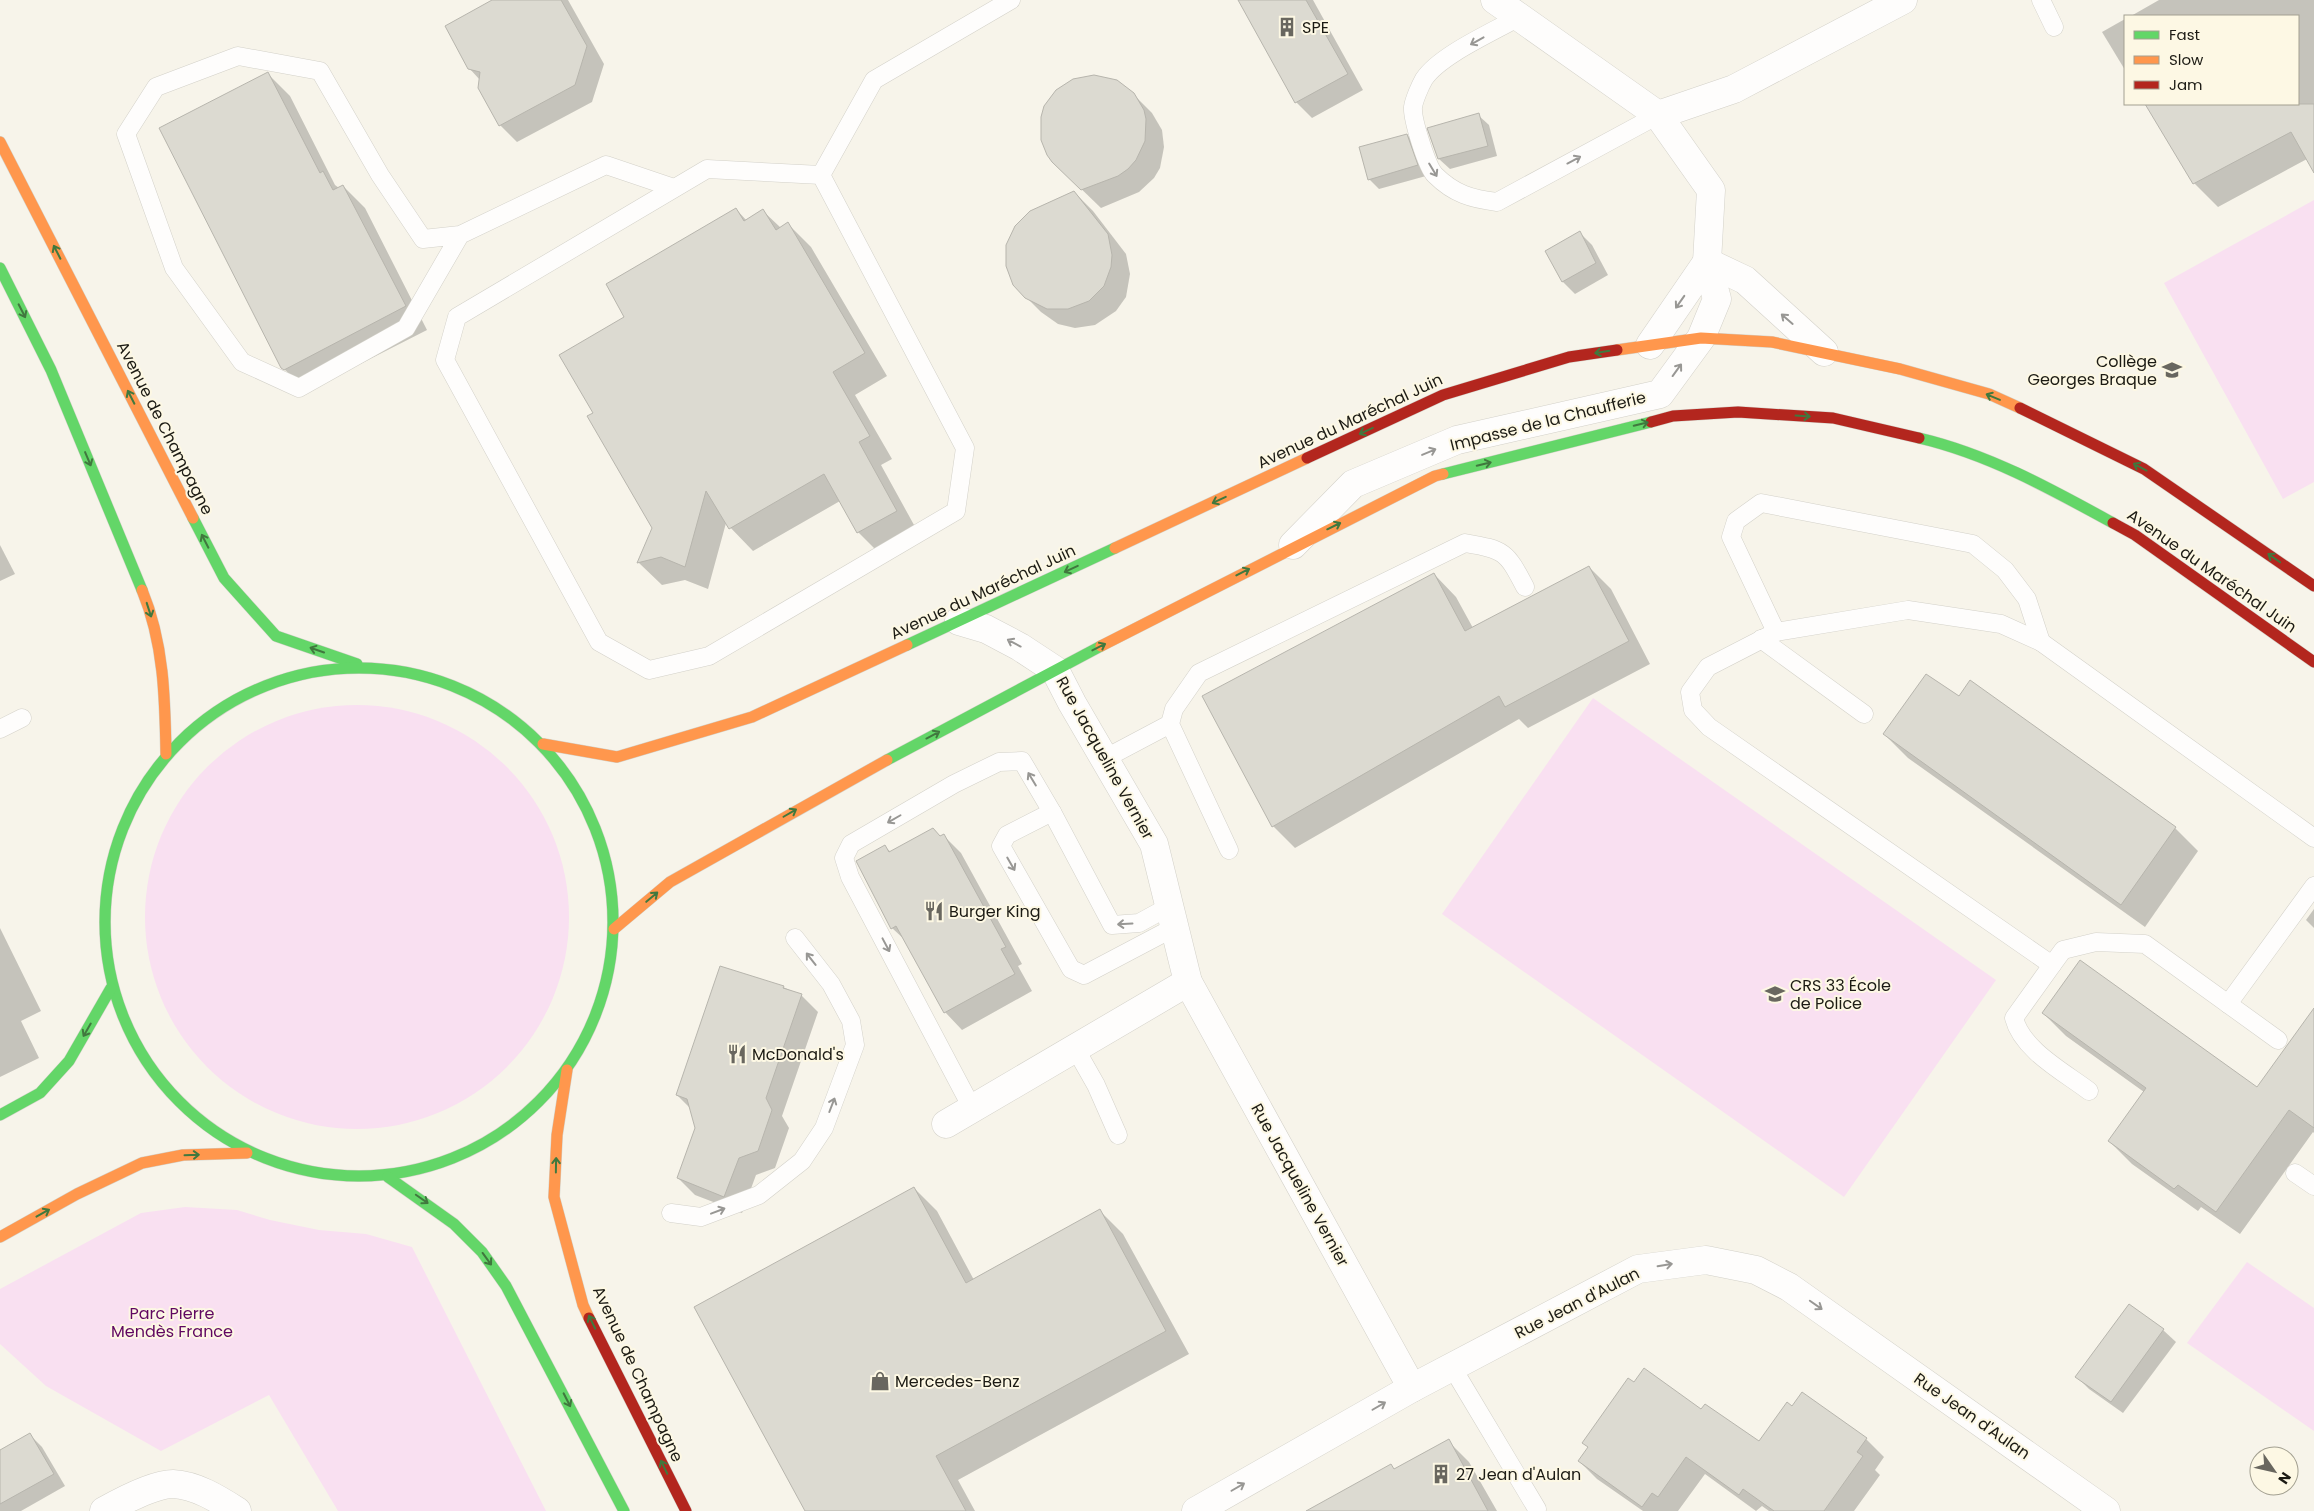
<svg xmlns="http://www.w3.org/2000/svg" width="2314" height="1511" font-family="Poppins,sans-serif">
	<rect width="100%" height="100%" fill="#f7f4ea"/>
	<g fill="#f9e0f1">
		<path d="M 2314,200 L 2314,482 L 2283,499 L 2164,283 Z"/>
		<path d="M 1593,698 L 1996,980 L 1844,1197 L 1442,914 Z"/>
		<circle cx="357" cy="917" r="212"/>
		<path d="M 185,1207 L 237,1210 L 270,1220 L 319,1230 L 366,1234 L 412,1247 L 546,1511 L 338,1511 L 269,1395 L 161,1451 L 46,1386 L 0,1344 L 0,1289 L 141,1213 Z"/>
		<path d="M 2247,1262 L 2314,1308 L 2314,1431 L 2187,1343 Z"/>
	</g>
	<g fill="#0003">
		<path d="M 495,0 L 568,0 L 604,64 L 592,102 L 517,142 L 500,125 L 480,80 L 469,68 Z"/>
		<path d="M 1240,0 L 1313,0 L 1363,90 L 1312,118 L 1296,102 Z"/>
		<path d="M 2159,0 L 2314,0 L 2314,166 L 2307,159 L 2218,207 L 2194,183 L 2146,104 L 2298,104 L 2298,16 L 2131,16 Z"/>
		<path d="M 2125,19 L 2125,70 L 2102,32 Z"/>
		<path d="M 268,74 L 290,96 L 335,185 L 339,188 L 343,186 L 365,208 L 427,330 L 307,391 L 282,367 Z"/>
		<path d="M 1133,94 L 1152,113 L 1162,130 L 1164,147 L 1160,168 L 1154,178 L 1139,192 L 1101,208 L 1072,180 Z"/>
		<path d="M 1478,115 L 1489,125 L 1497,156 L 1450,169 L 1439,159 Z"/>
		<path d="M 1407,135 L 1417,145 L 1426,176 L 1379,189 L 1369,179 Z"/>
		<path d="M 1074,192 L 1093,211 L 1126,254 L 1130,274 L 1126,297 L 1116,311 L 1095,325 L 1075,328 L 1058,324 L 1041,312 L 1022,293 Z"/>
		<path d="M 736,209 L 747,221 L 763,211 L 781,228 L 788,224 L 811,247 L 887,376 L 855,395 L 892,459 L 881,465 L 919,534 L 881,555 L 858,532 L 840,501 L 753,551 L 726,523 L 708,589 L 685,580 L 662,585 L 639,563 L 654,528 L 595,414 L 626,318 Z"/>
		<path d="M 1580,233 L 1592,245 L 1608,275 L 1575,294 L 1563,282 L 1546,251 Z"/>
		<path d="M 0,545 L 15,574 L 0,581 Z"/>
		<path d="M 1589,567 L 1611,589 L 1650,664 L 1528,728 L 1519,719 L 1295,848 L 1273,826 L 1434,574 L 1456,597 L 1473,628 Z"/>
		<path d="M 1960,697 L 2175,828 L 2198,851 L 2145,927 L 1908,758 L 1884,734 Z"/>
		<path d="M 944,836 L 961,853 L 1022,964 L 1018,966 L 1032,991 L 962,1030 L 945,1012 L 906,941 L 892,928 L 885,847 L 891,852 Z"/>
		<path d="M 2314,909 L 2314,928 L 2306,920 Z"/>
		<path d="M 0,928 L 41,1011 L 21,1021 L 39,1058 L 0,1077 Z"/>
		<path d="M 783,987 L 801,995 L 818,1012 L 782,1116 L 789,1128 L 775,1168 L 756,1175 L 742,1213 L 695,1195 L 678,1178 L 697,1128 L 691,1109 L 677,1095 Z"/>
		<path d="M 2314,1010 L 2314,1133 L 2313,1132 L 2240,1234 L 2201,1207 L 2198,1211 L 2132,1164 L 2109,1141 L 2144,1092 L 2066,1036 L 2043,1013 L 2257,1089 Z"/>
		<path d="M 914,1188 L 937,1211 L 974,1280 L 1100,1211 L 1123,1234 L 1189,1354 L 958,1480 L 975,1511 L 807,1511 Z"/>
		<path d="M 2129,1305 L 2163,1330 L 2176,1342 L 2123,1413 L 2089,1389 L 2077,1377 Z"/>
		<path d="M 1634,1384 L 1701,1411 L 1759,1443 L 1793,1408 L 1866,1439 L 1884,1457 L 1875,1470 L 1880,1475 L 1854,1511 L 1769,1511 L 1762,1506 L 1756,1511 L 1705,1474 L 1678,1511 L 1643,1511 L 1597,1479 L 1579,1461 L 1589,1448 L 1584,1443 Z"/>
		<path d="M 30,1435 L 42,1447 L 65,1486 L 21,1511 L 0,1511 L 0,1452 Z"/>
		<path d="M 1448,1441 L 1469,1462 L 1497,1511 L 1310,1511 L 1395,1470 Z"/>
	</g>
	<g fill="#dcdad1" stroke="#b7b5ad">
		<path d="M 492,0 L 561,0 L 587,46 L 575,85 L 499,126 L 478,88 L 480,72 L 468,69 L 445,26 Z"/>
		<path d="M 1238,0 L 1306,0 L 1348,74 L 1295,103 Z"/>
		<path d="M 268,72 L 320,173 L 323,171 L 333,190 L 343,185 L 406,306 L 284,370 L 281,368 L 159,128 Z"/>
		<path d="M 1094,75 L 1117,80 L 1134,93 L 1144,110 L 1146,119 L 1145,141 L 1136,160 L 1128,169 L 1118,176 L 1081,190 L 1052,162 L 1047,155 L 1041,140 L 1041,117 L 1044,106 L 1056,90 L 1073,79 Z"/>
		<path d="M 2145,104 L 2314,104 L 2314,173 L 2291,132 L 2193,184 Z"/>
		<path d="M 1479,113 L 1488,146 L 1438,159 L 1427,128 Z"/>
		<path d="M 1407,134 L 1418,165 L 1368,180 L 1359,147 Z"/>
		<path d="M 1074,191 L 1108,234 L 1112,255 L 1111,267 L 1104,286 L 1089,301 L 1068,309 L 1047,309 L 1025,298 L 1013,285 L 1006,266 L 1006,245 L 1015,226 L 1030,211 Z"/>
		<path d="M 736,208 L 744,221 L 763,209 L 776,230 L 788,222 L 865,353 L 833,372 L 870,436 L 859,442 L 897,511 L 857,533 L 824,474 L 729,529 L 706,491 L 685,567 L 661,557 L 637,563 L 652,528 L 587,416 L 593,413 L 559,355 L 624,317 L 606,284 Z"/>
		<path d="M 1580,231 L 1596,263 L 1562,282 L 1545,251 Z"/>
		<path d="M 1589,566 L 1629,641 L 1505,707 L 1499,696 L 1272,827 L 1202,696 L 1434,573 L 1465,631 Z"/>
		<path d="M 1926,674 L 1959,696 L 1970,680 L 2176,827 L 2121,905 L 1883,734 Z"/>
		<path d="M 933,828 L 940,836 L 944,834 L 1006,947 L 1001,949 L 1015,974 L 944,1013 L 896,926 L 891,929 L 856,861 L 885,845 L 889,852 Z"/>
		<path d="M 2080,960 L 2257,1087 L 2314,1008 L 2314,1128 L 2289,1110 L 2216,1212 L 2178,1185 L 2174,1189 L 2108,1141 L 2146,1088 L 2042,1013 Z"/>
		<path d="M 720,966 L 784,986 L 783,988 L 802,994 L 766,1098 L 772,1110 L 758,1151 L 739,1158 L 724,1197 L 677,1178 L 695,1128 L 687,1099 L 676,1095 Z"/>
		<path d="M 914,1187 L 966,1283 L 1100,1209 L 1166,1331 L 936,1456 L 966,1511 L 805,1511 L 694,1307 Z"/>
		<path d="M 2129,1304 L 2164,1329 L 2111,1402 L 2075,1377 Z"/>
		<path d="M 1644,1368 L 1701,1409 L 1705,1404 L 1759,1441 L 1787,1402 L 1792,1406 L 1802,1392 L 1867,1438 L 1857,1452 L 1863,1456 L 1824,1511 L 1774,1511 L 1743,1489 L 1739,1495 L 1686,1457 L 1658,1497 L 1652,1493 L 1642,1507 L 1578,1461 L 1588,1447 L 1582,1443 L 1628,1378 L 1634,1382 Z"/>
		<path d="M 30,1433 L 54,1474 L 0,1504 L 0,1450 Z"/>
		<path d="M 1449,1439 L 1488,1511 L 1306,1511 L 1391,1464 L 1394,1469 Z"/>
	</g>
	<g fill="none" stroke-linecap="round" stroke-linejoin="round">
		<defs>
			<g id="lane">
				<path d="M 2041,0 L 2054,27"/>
				<path d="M 1519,17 C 1493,32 1440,55 1424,79 C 1420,86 1414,100 1413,107 C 1412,119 1427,167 1435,175 C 1454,194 1472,199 1497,202 L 1658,115"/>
				<path d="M 707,169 L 821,175 L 965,448 L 956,511 L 709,656 L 649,670 L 599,642 L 445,360 L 457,317 Z"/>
				<path d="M 821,175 L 874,80 L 1011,0"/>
				<path d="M 460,235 L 423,239 L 380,175 L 320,71 L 238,56 L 156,87 L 126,134 L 174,268 L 242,362 L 299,388 L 406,328 L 460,235 L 606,165 L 674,188"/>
				<path d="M 1776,632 L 1731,537 L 1736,521 L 1761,503 L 1973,544 L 2005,570 L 2027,599 L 2041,642"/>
				<path d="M 1761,639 L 1864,714"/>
				<path d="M 0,729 L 22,718"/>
				<path d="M 1104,759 L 1170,724"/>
				<path d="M 1052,812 L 1007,835 L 1001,846 L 1071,969 L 1084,975 L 1175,927"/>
				<path d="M 1229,850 L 1170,724 L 1174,709 L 1199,673 L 1465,543 C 1505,550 1506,551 1525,587"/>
				<path d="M 2052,965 L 2063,950 L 2096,942 L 2145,944 L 2278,1040"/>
				<path d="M 2228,1004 L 2314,886"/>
				<path d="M 1075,1048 L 1096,1085 L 1118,1135"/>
				<path d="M 2089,1091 C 2064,1072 2022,1050 2014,1018 L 2052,965 L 1709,727 L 1693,710 L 1690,692 L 1708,667 L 1776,632 L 1908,610 L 2001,624 L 2041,642 L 2314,838"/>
				<path d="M 972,1108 L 850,877 L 844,858 L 851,844 L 954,784 L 999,762 L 1022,761 L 1052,812 L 1112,925 L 1139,923 L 1170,906"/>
				<path d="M 2295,1173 L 2314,1186"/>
				<path d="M 671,1213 L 701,1217 L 759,1195 L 802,1161 L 824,1128 L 855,1045 L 851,1021 L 831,984 L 795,938"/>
				<path d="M 1452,1367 L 1537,1509"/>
			</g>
			<g id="street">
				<path d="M 1658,115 L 1734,89 L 1903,0"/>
				<path d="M 1707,262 L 1745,280 L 1824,352"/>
				<path d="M 1650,345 L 1707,262"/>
				<path d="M 1293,545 L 1353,484 L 1457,440 L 1660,394 L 1701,338 L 1717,299 L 1707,262 L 1711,190 L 1658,115 L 1495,0"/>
				<path d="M 959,621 L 986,629 L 1020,647 L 1055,670 L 1072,703 L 1154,844 L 1188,982 L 1412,1388"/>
				<path d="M 946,1124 L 1188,982"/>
				<path d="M 104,1511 C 120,1502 155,1484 173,1484 C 196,1485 218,1499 237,1511"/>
				<path d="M 1196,1511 L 1412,1388 L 1638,1269 L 1706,1260 L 1756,1270 L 1789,1287 L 2106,1511"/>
			</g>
			<g id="fast">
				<path d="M 0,268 L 51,370 L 142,590"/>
				<path d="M 1919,438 C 1988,454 2051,489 2113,523"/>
				<path d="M 1443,474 L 1651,422"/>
				<path d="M 193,518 L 224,578 L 276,636 L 357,664"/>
				<path d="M 907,645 L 1115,548"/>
				<circle cx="359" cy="922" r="254"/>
				<path d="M 887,760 L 1101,646"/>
				<path d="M 0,1115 L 40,1093 L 69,1061 L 111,988"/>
				<path d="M 388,1177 L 454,1224 L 482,1252 L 506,1286 L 624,1511"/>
			</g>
			<g id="slow">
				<path d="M 0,142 L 193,518"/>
				<path d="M 1617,350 L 1701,338 L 1772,342 L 1900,369 L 1989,394 L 2020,408"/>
				<path d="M 1115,548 L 1307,458"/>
				<path d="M 142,590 C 164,643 165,698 166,754"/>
				<path d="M 1101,646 L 1435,476 L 1443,474"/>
				<path d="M 543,744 L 617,757 L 752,717 L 907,645"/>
				<path d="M 614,929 L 670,882 L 887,760"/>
				<path d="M 567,1070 L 557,1135 L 554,1197 L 583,1305 L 589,1318"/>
				<path d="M 0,1237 L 77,1194 L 142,1163 L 183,1155 L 247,1153"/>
			</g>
			<g id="jam">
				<path d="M 2020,408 L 2144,469 L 2314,586"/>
				<path d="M 1651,422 L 1673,416 L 1738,412 L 1833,418 L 1919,438"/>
				<path d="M 1307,458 L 1443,395 L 1569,357 L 1617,350"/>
				<path d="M 2113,523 L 2135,535 L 2314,662"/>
				<path d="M 589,1318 L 686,1511"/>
			</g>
		</defs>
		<use href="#lane" stroke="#d3d1c9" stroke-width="19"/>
		<use href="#street" stroke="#d3d1c9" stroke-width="29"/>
		<use href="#fast" stroke="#d3d1c9" stroke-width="12"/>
		<use href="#slow" stroke="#d3d1c9" stroke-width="12"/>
		<use href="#jam" stroke="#d3d1c9" stroke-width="12"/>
		<use href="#lane" stroke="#fefdfc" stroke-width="18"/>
		<use href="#street" stroke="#fefdfc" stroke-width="28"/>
		<use href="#fast" stroke="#63d668" stroke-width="11"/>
		<use href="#slow" stroke="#ff974d" stroke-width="11"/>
		<use href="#jam" stroke="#b3261e" stroke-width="11"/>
	</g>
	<defs><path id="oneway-shaft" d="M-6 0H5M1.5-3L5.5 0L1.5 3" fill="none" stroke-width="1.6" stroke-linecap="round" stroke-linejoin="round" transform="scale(1.25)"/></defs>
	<g stroke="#989794">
		<use href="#oneway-shaft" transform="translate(1477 41) rotate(151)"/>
		<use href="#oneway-shaft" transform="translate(1574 160) rotate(-28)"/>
		<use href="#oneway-shaft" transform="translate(1433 170) rotate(59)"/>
		<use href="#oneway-shaft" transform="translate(1680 302) rotate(125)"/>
		<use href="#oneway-shaft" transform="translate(1787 319) rotate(-139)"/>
		<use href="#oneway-shaft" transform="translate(1677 370) rotate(-54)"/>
		<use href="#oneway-shaft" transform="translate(1429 452) rotate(-23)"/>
		<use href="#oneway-shaft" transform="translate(1014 643) rotate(-152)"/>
		<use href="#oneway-shaft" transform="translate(1032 779) rotate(-121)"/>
		<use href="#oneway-shaft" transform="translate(894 819) rotate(150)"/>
		<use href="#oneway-shaft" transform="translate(1011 864) rotate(60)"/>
		<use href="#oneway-shaft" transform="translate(1125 924) rotate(177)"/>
		<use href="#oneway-shaft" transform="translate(886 945) rotate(62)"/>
		<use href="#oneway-shaft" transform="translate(811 959) rotate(-128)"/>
		<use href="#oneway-shaft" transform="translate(832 1105) rotate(-69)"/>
		<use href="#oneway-shaft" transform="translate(718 1211) rotate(-21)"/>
		<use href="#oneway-shaft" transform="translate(1665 1265) rotate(-9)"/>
		<use href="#oneway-shaft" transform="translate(1816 1305) rotate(35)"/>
		<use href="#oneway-shaft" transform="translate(1379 1406) rotate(-30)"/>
		<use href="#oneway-shaft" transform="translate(1238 1487) rotate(-30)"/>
	</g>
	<g stroke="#40783e">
		<use href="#oneway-shaft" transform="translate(57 252) rotate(-117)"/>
		<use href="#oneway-shaft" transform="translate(22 311) rotate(63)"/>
		<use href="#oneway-shaft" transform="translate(1602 352) rotate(171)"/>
		<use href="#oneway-shaft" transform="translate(131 397) rotate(-117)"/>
		<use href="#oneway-shaft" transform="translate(1993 397) rotate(-157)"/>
		<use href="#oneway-shaft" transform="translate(1803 416) rotate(4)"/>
		<use href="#oneway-shaft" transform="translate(1641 424) rotate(-14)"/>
		<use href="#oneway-shaft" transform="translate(1366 431) rotate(155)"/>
		<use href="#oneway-shaft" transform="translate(88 459) rotate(67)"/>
		<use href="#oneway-shaft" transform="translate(1484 464) rotate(-14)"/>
		<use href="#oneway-shaft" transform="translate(2140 467) rotate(-152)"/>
		<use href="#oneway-shaft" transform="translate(1219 500) rotate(155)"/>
		<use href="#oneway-shaft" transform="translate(1334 526) rotate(-26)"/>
		<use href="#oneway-shaft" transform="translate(205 541) rotate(-117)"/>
		<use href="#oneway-shaft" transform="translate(2274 558) rotate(-145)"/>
		<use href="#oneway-shaft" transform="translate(1071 569) rotate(155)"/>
		<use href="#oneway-shaft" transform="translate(1243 572) rotate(-27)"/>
		<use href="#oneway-shaft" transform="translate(149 610) rotate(72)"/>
		<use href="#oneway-shaft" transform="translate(1099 647) rotate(-27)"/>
		<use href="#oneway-shaft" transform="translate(317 650) rotate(-161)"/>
		<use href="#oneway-shaft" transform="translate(933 735) rotate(-28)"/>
		<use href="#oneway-shaft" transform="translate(790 813) rotate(-30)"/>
		<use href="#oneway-shaft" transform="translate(652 897) rotate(-40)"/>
		<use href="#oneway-shaft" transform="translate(87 1030) rotate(120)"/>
		<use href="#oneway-shaft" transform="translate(192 1155) rotate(-2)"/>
		<use href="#oneway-shaft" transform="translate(556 1165) rotate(-89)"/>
		<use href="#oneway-shaft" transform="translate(422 1199) rotate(35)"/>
		<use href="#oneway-shaft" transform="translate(43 1213) rotate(-29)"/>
		<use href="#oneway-shaft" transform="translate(487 1259) rotate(54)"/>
		<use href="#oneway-shaft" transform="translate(592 1322) rotate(-116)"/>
		<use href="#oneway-shaft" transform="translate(567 1400) rotate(63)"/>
		<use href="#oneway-shaft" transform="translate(664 1467) rotate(-116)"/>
	</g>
	<defs>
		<symbol id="building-bare" viewBox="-9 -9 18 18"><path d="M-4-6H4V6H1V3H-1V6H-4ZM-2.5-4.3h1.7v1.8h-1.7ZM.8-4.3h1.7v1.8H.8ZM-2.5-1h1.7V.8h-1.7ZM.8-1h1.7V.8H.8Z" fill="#69675f" stroke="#fdf8e4" stroke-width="2.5" paint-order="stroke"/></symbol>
		<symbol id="school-bare" viewBox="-9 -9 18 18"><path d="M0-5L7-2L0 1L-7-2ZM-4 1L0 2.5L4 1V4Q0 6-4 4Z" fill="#69675f" stroke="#fdf8e4" stroke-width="2.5" paint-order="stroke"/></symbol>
		<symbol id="restaurant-bare" viewBox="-9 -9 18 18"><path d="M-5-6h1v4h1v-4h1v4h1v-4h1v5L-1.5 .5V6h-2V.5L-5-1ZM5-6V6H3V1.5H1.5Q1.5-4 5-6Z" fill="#69675f" stroke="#fdf8e4" stroke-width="2.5" paint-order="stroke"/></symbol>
		<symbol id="shop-bare" viewBox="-9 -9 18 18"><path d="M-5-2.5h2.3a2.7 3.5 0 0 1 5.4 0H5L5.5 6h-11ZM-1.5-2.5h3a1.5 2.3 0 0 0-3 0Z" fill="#69675f" stroke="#fdf8e4" stroke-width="2.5" paint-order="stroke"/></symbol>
	</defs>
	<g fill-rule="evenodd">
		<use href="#building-bare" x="1273" y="13" width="28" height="28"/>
		<use href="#school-bare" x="2158" y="356" width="28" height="28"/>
		<use href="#restaurant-bare" x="920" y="897" width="28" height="28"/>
		<use href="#school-bare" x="1761" y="980" width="28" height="28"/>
		<use href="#restaurant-bare" x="723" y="1040" width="28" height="28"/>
		<use href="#shop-bare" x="866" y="1367" width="28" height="28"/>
		<use href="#building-bare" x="1427" y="1460" width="28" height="28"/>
	</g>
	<g text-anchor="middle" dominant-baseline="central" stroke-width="4" stroke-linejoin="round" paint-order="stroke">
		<g font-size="16" fill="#1c1b14" stroke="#fdf8e4" text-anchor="start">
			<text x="1302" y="27">SPE</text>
			<text x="2157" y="361" text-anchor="end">Collège<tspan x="2157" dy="18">Georges Braque</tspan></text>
			<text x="949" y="911">Burger King</text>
			<text x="1790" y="985">CRS 33 École<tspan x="1790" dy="18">de Police</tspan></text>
			<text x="752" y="1054">McDonald's</text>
			<text x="895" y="1381">Mercedes-Benz</text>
			<text x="1456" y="1474">27 Jean d'Aulan</text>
		</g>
		<g font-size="16" fill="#1c1b14" stroke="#fdf8e4">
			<text transform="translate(1350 421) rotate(-25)">Avenue du Maréchal Juin</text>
			<text transform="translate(1548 421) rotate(-14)">Impasse de la Chaufferie</text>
			<text transform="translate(165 428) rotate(63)">Avenue de Champagne</text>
			<text transform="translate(2212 571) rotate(35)">Avenue du Maréchal Juin</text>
			<text transform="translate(983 592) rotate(-25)">Avenue du Maréchal Juin</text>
			<text transform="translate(1105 758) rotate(61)">Rue Jacqueline Vernier</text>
			<text transform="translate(1300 1185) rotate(61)">Rue Jacqueline Vernier</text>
			<text transform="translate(1577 1303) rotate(-27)">Rue Jean d'Aulan</text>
			<text transform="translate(638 1374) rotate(65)">Avenue de Champagne</text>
			<text transform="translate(1972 1416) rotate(35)">Rue Jean d'Aulan</text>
		</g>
		<g font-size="16" fill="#600861" stroke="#fdf8e4">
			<text x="172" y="1313">Parc Pierre<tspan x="172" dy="18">Mendès France</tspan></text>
		</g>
	</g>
	<rect x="2124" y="15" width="175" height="90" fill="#fdf8e4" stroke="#a3a091"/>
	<rect x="2134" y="31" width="25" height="8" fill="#63d668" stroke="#a3a091"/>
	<text x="2169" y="40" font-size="15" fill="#1c1b14">Fast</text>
	<rect x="2134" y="56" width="25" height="8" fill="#ff974d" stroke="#a3a091"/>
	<text x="2169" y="65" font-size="15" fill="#1c1b14">Slow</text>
	<rect x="2134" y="81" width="25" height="8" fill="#b3261e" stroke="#a3a091"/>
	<text x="2169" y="90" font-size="15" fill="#1c1b14">Jam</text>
	<g transform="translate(2274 1471) rotate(124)"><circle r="24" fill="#fdf8e4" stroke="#a3a091"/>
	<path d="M0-4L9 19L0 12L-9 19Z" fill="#69675f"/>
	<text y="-8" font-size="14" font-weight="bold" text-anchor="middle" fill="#1c1b14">N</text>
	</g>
</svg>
